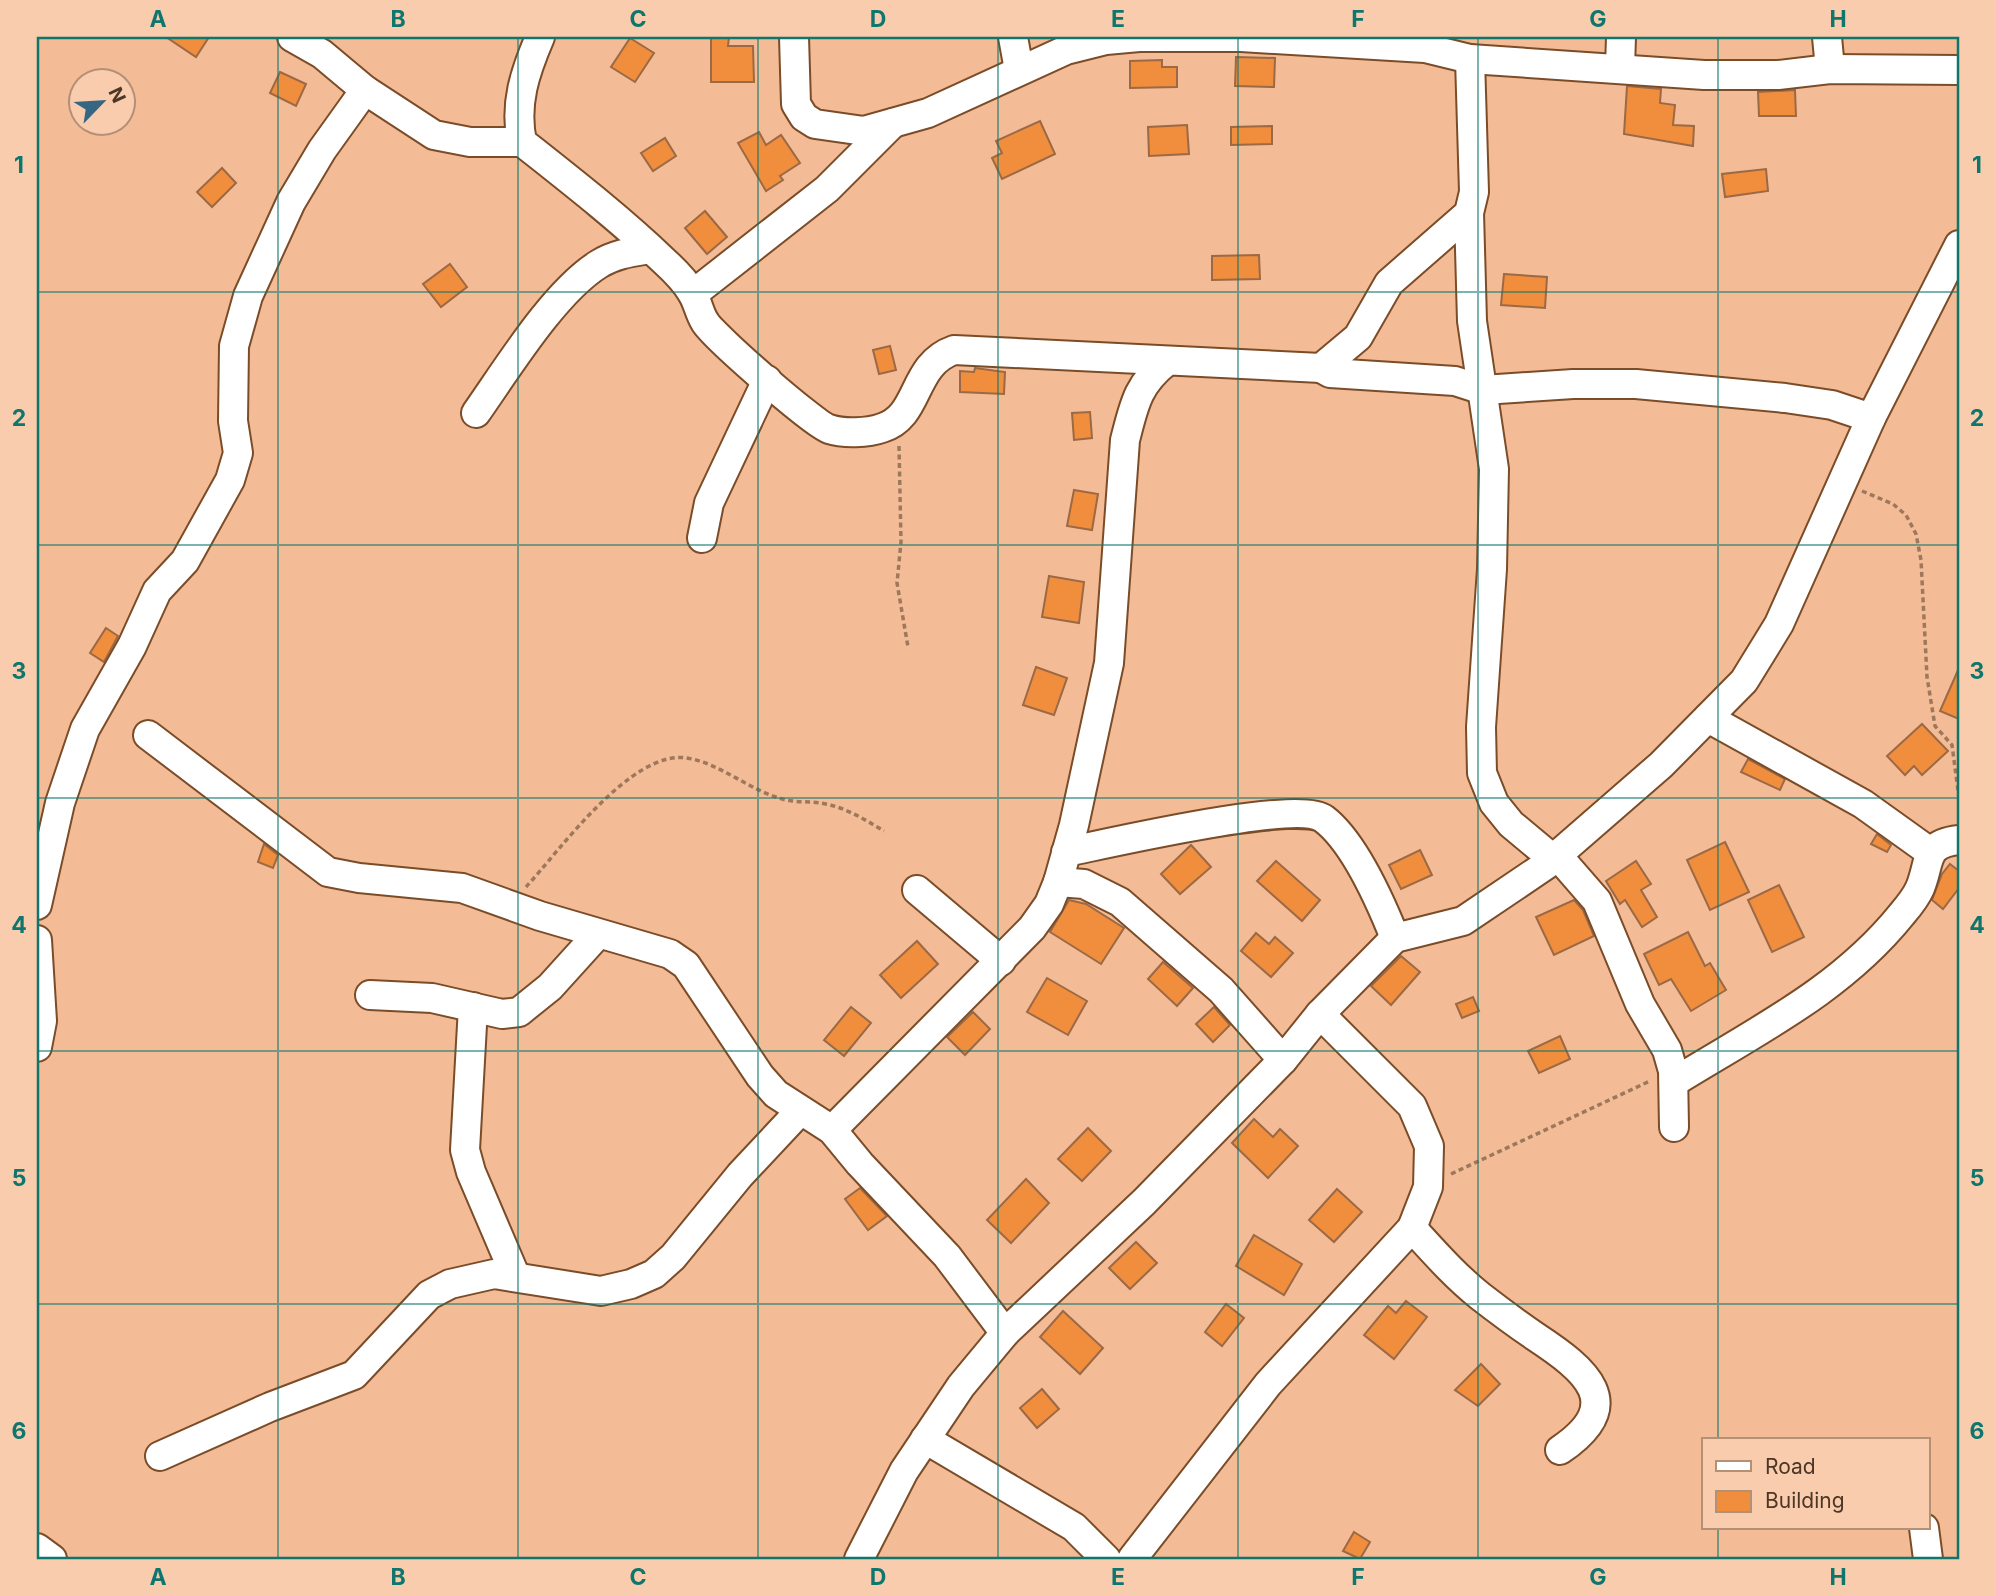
<svg xmlns="http://www.w3.org/2000/svg" width="1996" height="1596" font-family="Inter,sans-serif">
	<rect width="100%" height="100%" fill="#f3bc96"/>
	<g fill="#f08e3e" stroke="#9b6945" stroke-width="2">
		<path d="M 166,37 L 209,37 L 196,57 Z"/>
		<path d="M 711,37 L 729,37 L 728,46 L 753,46 L 754,82 L 711,82 Z"/>
		<path d="M 630,38 L 654,53 L 635,82 L 611,67 Z"/>
		<path d="M 1236,57 L 1275,58 L 1274,87 L 1235,86 Z"/>
		<path d="M 1162,60 L 1162,67 L 1177,67 L 1177,87 L 1130,88 L 1130,61 Z"/>
		<path d="M 280,72 L 306,84 L 296,106 L 270,93 Z"/>
		<path d="M 1627,86 L 1661,89 L 1660,103 L 1675,105 L 1673,125 L 1694,126 L 1693,146 L 1624,134 Z"/>
		<path d="M 1795,90 L 1796,116 L 1759,116 L 1758,92 Z"/>
		<path d="M 1040,121 L 1055,154 L 1002,179 L 992,158 L 1002,153 L 996,141 Z"/>
		<path d="M 1187,125 L 1189,154 L 1149,156 L 1148,127 Z"/>
		<path d="M 1272,126 L 1272,144 L 1231,145 L 1231,127 Z"/>
		<path d="M 759,132 L 766,145 L 781,135 L 800,163 L 780,176 L 783,180 L 766,191 L 738,143 Z"/>
		<path d="M 665,138 L 676,156 L 653,171 L 641,153 Z"/>
		<path d="M 222,168 L 236,183 L 212,207 L 197,192 Z"/>
		<path d="M 1766,169 L 1768,191 L 1725,197 L 1722,174 Z"/>
		<path d="M 705,211 L 727,237 L 707,254 L 685,228 Z"/>
		<path d="M 1259,255 L 1260,279 L 1212,280 L 1212,256 Z"/>
		<path d="M 450,264 L 467,287 L 441,307 L 423,284 Z"/>
		<path d="M 1504,274 L 1547,277 L 1545,308 L 1501,305 Z"/>
		<path d="M 890,346 L 896,370 L 879,374 L 873,350 Z"/>
		<path d="M 975,368 L 1005,372 L 1004,394 L 960,392 L 960,371 L 974,372 Z"/>
		<path d="M 1090,412 L 1092,438 L 1074,440 L 1072,413 Z"/>
		<path d="M 1074,490 L 1098,494 L 1092,530 L 1067,526 Z"/>
		<path d="M 1049,576 L 1084,582 L 1079,623 L 1042,617 Z"/>
		<path d="M 106,628 L 118,636 L 104,662 L 90,653 Z"/>
		<path d="M 1036,667 L 1067,678 L 1054,715 L 1023,705 Z"/>
		<path d="M 1959,668 L 1959,719 L 1940,711 Z"/>
		<path d="M 1922,724 L 1948,751 L 1922,775 L 1914,766 L 1905,775 L 1887,756 Z"/>
		<path d="M 1748,759 L 1785,779 L 1780,790 L 1741,772 Z"/>
		<path d="M 1877,834 L 1891,845 L 1887,852 L 1871,844 Z"/>
		<path d="M 1725,842 L 1749,892 L 1710,910 L 1687,860 Z"/>
		<path d="M 264,844 L 278,855 L 273,868 L 258,862 Z"/>
		<path d="M 1191,845 L 1211,867 L 1180,894 L 1161,874 Z"/>
		<path d="M 1420,850 L 1432,875 L 1401,889 L 1389,865 Z"/>
		<path d="M 1276,861 L 1320,900 L 1302,921 L 1257,881 Z"/>
		<path d="M 1636,861 L 1651,884 L 1641,890 L 1657,917 L 1642,927 L 1625,900 L 1620,904 L 1606,881 Z"/>
		<path d="M 1950,864 L 1959,871 L 1959,888 L 1943,909 L 1932,900 L 1942,874 Z"/>
		<path d="M 1779,885 L 1804,937 L 1772,952 L 1748,900 Z"/>
		<path d="M 1069,900 L 1086,904 L 1124,928 L 1101,964 L 1050,932 Z"/>
		<path d="M 1574,900 L 1583,910 L 1594,936 L 1554,955 L 1536,917 Z"/>
		<path d="M 1688,932 L 1705,966 L 1710,963 L 1726,990 L 1691,1011 L 1671,979 L 1659,985 L 1644,954 Z"/>
		<path d="M 1256,933 L 1269,944 L 1275,937 L 1293,953 L 1271,977 L 1241,951 Z"/>
		<path d="M 917,941 L 938,964 L 901,998 L 880,975 Z"/>
		<path d="M 1401,956 L 1420,972 L 1391,1005 L 1371,986 Z"/>
		<path d="M 1163,962 L 1193,988 L 1177,1006 L 1148,979 Z"/>
		<path d="M 1047,978 L 1087,1001 L 1068,1035 L 1027,1012 Z"/>
		<path d="M 1473,997 L 1479,1011 L 1462,1018 L 1456,1004 Z"/>
		<path d="M 851,1007 L 871,1023 L 844,1056 L 824,1040 Z"/>
		<path d="M 1214,1007 L 1230,1025 L 1213,1042 L 1196,1024 Z"/>
		<path d="M 973,1012 L 990,1029 L 965,1055 L 947,1037 Z"/>
		<path d="M 1560,1036 L 1570,1059 L 1539,1073 L 1528,1051 Z"/>
		<path d="M 1254,1119 L 1273,1137 L 1280,1129 L 1298,1146 L 1268,1178 L 1232,1143 Z"/>
		<path d="M 1088,1128 L 1111,1151 L 1082,1181 L 1058,1159 Z"/>
		<path d="M 1026,1179 L 1049,1203 L 1011,1243 L 987,1220 Z"/>
		<path d="M 860,1188 L 887,1216 L 868,1230 L 845,1199 Z"/>
		<path d="M 1337,1189 L 1362,1212 L 1334,1242 L 1309,1220 Z"/>
		<path d="M 1254,1235 L 1302,1264 L 1284,1295 L 1236,1266 Z"/>
		<path d="M 1136,1242 L 1157,1263 L 1130,1289 L 1109,1268 Z"/>
		<path d="M 1406,1301 L 1427,1317 L 1394,1359 L 1364,1335 L 1388,1306 L 1396,1313 Z"/>
		<path d="M 1226,1304 L 1244,1318 L 1222,1346 L 1205,1332 Z"/>
		<path d="M 1063,1311 L 1103,1348 L 1080,1374 L 1040,1337 Z"/>
		<path d="M 1481,1364 L 1500,1384 L 1478,1406 L 1455,1390 Z"/>
		<path d="M 1042,1389 L 1059,1409 L 1037,1428 L 1020,1408 Z"/>
		<path d="M 1354,1532 L 1370,1542 L 1360,1559 L 1343,1551 Z"/>
	</g>
	<g fill="none" stroke-linecap="round" stroke-linejoin="round">
		<defs>
			<g id="minor">
				<path d="M 292,37 L 322,54 L 365,90 L 434,135 L 470,142 L 522,142"/>
				<path d="M 540,37 C 525,72 514,104 522,142 C 570,180 619,218 664,261 C 675,271 685,281 692,293 C 698,302 699,313 705,322 C 713,336 815,425 829,429 C 844,434 868,433 882,428 C 921,416 911,365 954,350 L 1321,368 L 1358,337 L 1389,283 L 1469,213 L 1474,192 L 1470,59"/>
				<path d="M 794,37 L 796,104 L 804,117 L 815,124 L 864,131 L 928,113 L 1066,50 L 1106,40 L 1139,37 L 1241,37 L 1425,48 L 1470,59 L 1704,75 L 1778,75 L 1830,69 L 1959,70"/>
				<path d="M 1013,37 L 1019,70"/>
				<path d="M 1827,37 L 1830,69"/>
				<path d="M 1620,67 L 1621,37"/>
				<path d="M 1469,213 L 1472,321 L 1494,469 L 1492,569 L 1481,727 L 1482,773 L 1494,803 L 1511,824 L 1553,859"/>
				<path d="M 693,294 L 827,189 L 893,123"/>
				<path d="M 1321,368 L 1330,373 L 1455,381 L 1483,390 L 1573,384 L 1636,384 L 1785,398 L 1832,405 L 1871,418"/>
				<path d="M 476,413 C 507,369 554,292 599,264 C 615,254 632,252 650,249"/>
				<path d="M 702,538 L 709,503 L 767,380"/>
				<path d="M 1708,718 L 1863,804 L 1930,852"/>
				<path d="M 148,735 L 328,872 L 359,878 L 462,888 L 540,916 L 670,954 L 686,965 L 760,1076 L 776,1094 L 832,1130 L 860,1164 L 947,1256 L 1005,1333"/>
				<path d="M 1066,852 C 1106,844 1298,799 1324,819 C 1354,842 1381,903 1395,938"/>
				<path d="M 1557,855 L 1597,901 L 1640,1004 L 1667,1050 L 1673,1071 L 1674,1127"/>
				<path d="M 1058,882 L 1084,884 L 1120,902 L 1221,990 L 1283,1060"/>
				<path d="M 917,890 L 1001,961"/>
				<path d="M 37,905 L 60,803 L 85,729 L 132,646 L 157,591 L 185,561 L 230,480 L 238,453 L 233,421 L 234,346 L 248,296 L 291,202 L 322,150 L 365,90"/>
				<path d="M 37,940 L 42,1021 L 37,1047"/>
				<path d="M 370,995 L 432,998 L 502,1014 L 519,1012 L 550,987 L 598,934"/>
				<path d="M 473,1007 L 465,1150 L 471,1172 L 515,1275"/>
				<path d="M 1674,1082 C 1756,1031 1840,991 1902,914 C 1908,907 1916,897 1920,888 C 1931,861 1923,844 1959,840"/>
				<path d="M 832,1130 L 1032,928 L 1049,904 L 1058,882 L 1074,825 L 1109,663 L 1125,440 C 1134,406 1137,385 1166,362"/>
				<path d="M 1412,1228 C 1434,1252 1455,1276 1480,1296 C 1498,1310 1517,1324 1536,1337 C 1586,1370 1628,1404 1560,1450"/>
				<path d="M 925,1439 L 1074,1527 L 1106,1559"/>
				<path d="M 160,1456 L 270,1407 L 354,1375 L 429,1295 L 450,1284 L 494,1274 L 601,1291 L 631,1284 L 654,1274 L 673,1257 L 740,1175 L 799,1112"/>
				<path d="M 1924,1528 L 1928,1559"/>
				<path d="M 37,1548 L 52,1559"/>
				<path d="M 859,1559 L 904,1471 L 961,1386 L 1005,1333 L 1144,1202 L 1283,1060 L 1320,1014 L 1395,938 L 1463,921 L 1546,865 L 1661,765 L 1744,681 L 1779,624 L 1871,418 L 1959,245"/>
				<path d="M 1132,1559 L 1268,1384 L 1412,1228 L 1428,1187 L 1429,1146 L 1412,1106 L 1320,1014"/>
			</g>
		</defs>
		<use href="#minor" stroke="#7b4c28" stroke-width="32"/>
		<g stroke="#9e785d" stroke-width="3.5" stroke-dasharray="5 3.5" stroke-linecap="butt">
			<path d="M 899,446 L 901,542 L 897,583 L 908,647"/>
			<path d="M 1862,491 L 1893,504 L 1906,515 L 1916,534 L 1921,560 L 1927,677 L 1935,726 L 1952,745 L 1959,798"/>
			<path d="M 526,887 C 560,850 632,749 687,758 C 719,763 748,789 779,798 C 793,803 808,801 821,803 C 845,807 864,819 884,831"/>
			<path d="M 1451,1174 L 1650,1081"/>
		</g>
		<use href="#minor" stroke="#fff" stroke-width="28"/>
	</g>
	<path fill="none" stroke="#0f766e" stroke-width="2" stroke-opacity="0.55" d="M 278,37 L 278,1559M 518,37 L 518,1559M 758,37 L 758,1559M 998,37 L 998,1559M 1238,37 L 1238,1559M 1478,37 L 1478,1559M 1718,37 L 1718,1440M 37,292 L 1959,292M 37,545 L 1959,545M 37,798 L 1959,798M 37,1051 L 1959,1051M 37,1304 L 1959,1304M 1718,1528 L 1718,1559"/>
	<rect width="1996" height="1596" fill="none" stroke="#f9ccad" stroke-width="77"/>
	<rect x="1702" y="1438" width="228" height="91" fill="#f9ccad" stroke="#b49077" stroke-width="2"/>
	<rect x="1716" y="1461" width="35" height="10" fill="#ffffff" stroke="#b49077" stroke-width="2"/>
	<text x="1765" y="1474" font-size="21" fill="#4c3626">Road</text>
	<rect x="1716" y="1491" width="35" height="21" fill="#f08e3e" stroke="#b49077" stroke-width="2"/>
	<text x="1765" y="1508" font-size="21" fill="#4c3626">Building</text>
	<g transform="translate(102 102) rotate(65)"><circle r="33" fill="#f9ccad" stroke="#b49077" stroke-width="2"/>
	<path d="M0-5L12 26L0 18L-12 26Z" fill="#356784"/>
	<text y="-10" font-size="19" font-weight="bold" text-anchor="middle" fill="#4c3626">N</text>
	</g>
	<rect x="38" y="38" width="1920" height="1520" fill="none" stroke="#0f766e" stroke-width="2.5"/>
	<g font-size="23" text-anchor="middle" font-weight="bold" fill="#0f766e">
		<text x="158" y="27">A</text>
		<text x="398" y="27">B</text>
		<text x="638" y="27">C</text>
		<text x="878" y="27">D</text>
		<text x="1118" y="27">E</text>
		<text x="1358" y="27">F</text>
		<text x="1598" y="27">G</text>
		<text x="1838" y="27">H</text>
		<text x="19" y="173">1</text>
		<text x="1977" y="173">1</text>
		<text x="19" y="426">2</text>
		<text x="1977" y="426">2</text>
		<text x="19" y="679">3</text>
		<text x="1977" y="679">3</text>
		<text x="19" y="933">4</text>
		<text x="1977" y="933">4</text>
		<text x="19" y="1186">5</text>
		<text x="1977" y="1186">5</text>
		<text x="19" y="1439">6</text>
		<text x="1977" y="1439">6</text>
		<text x="158" y="1585">A</text>
		<text x="398" y="1585">B</text>
		<text x="638" y="1585">C</text>
		<text x="878" y="1585">D</text>
		<text x="1118" y="1585">E</text>
		<text x="1358" y="1585">F</text>
		<text x="1598" y="1585">G</text>
		<text x="1838" y="1585">H</text>
	</g>
</svg>
